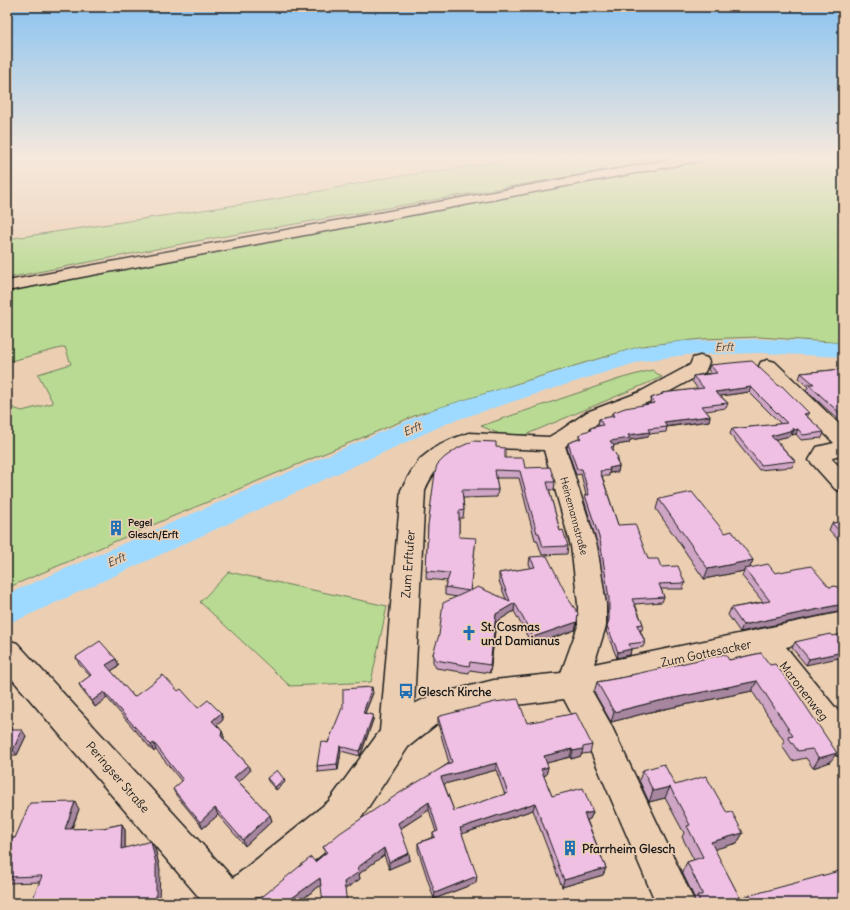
<svg xmlns="http://www.w3.org/2000/svg" width="850" height="910" font-family="Delius,sans-serif">
	<rect width="100%" height="100%" fill="#eccfb3"/>
	<filter id="ink" filterUnits="userSpaceOnUse"><feTurbulence type="fractalNoise" baseFrequency=".025" numOctaves="2"/><feDisplacementMap in="SourceGraphic" scale="8" xChannelSelector="R" yChannelSelector="G"/><feConvolveMatrix kernelMatrix="1 2 1 2 8 2 1 2 1" color-interpolation-filters="sRGB"/></filter>
	<g filter="url(#ink)">
		<g fill="#b9da93" stroke="#6a7b58">
			<path d="M 527,158 L 674,158 L 192,242 L 7,278 L 7,239 L 277,199 L 393,177 Z"/>
			<path d="M 714,158 L 843,158 L 843,343 L 759,337 L 702,339 L 642,346 L 584,363 L 419,414 L 169,518 L 7,588 L 7,406 L 22,411 L 53,403 L 38,374 L 71,364 L 65,347 L 7,362 L 7,291 Z"/>
			<path d="M 652,370 L 662,377 L 525,435 L 502,435 L 481,426 L 619,379 Z"/>
			<path d="M 229,572 L 387,606 L 371,682 L 290,686 L 200,602 Z"/>
		</g>
		<g fill="none" stroke-linecap="round" stroke-linejoin="round">
			<path fill="#9ed9ff" fill-rule="evenodd" d="M 761,339 L 843,343 L 843,357 L 761,353 L 685,355 L 642,361 L 555,388 L 450,422 L 20,619 L 7,623 L 7,594 L 432,410 L 639,347 L 685,341 Z"/>
			<defs>
				<g id="minor">
					<path d="M 700,356 L 707,358 L 709,362 L 705,372 L 654,400 L 601,420 L 577,440 L 565,446 L 597,546 L 606,604 L 606,626 L 594,664 L 843,612 L 843,634 L 786,647 L 843,717 L 843,757 L 831,753 L 757,654 L 592,691 L 610,723 L 695,903 L 656,903 L 587,743 L 564,699 L 494,708 L 439,722 L 408,747 L 355,827 L 263,903 L 204,903 L 7,673 L 7,640 L 17,643 L 233,878 L 329,801 L 380,731 L 401,490 L 411,472 L 420,459 L 434,448 L 452,439 L 469,433 L 549,437 L 561,430 L 587,412 L 640,392 L 690,365 L 693,358 ZM 472,447 L 544,450 L 571,546 L 578,604 L 578,626 L 561,673 L 494,680 L 430,696 L 414,704 L 425,490 C 434,467 450,456 472,447 Z"/>
					<path d="M 768,360 L 775,362 L 843,428 L 843,454 L 833,457 L 832,459 L 843,470 L 843,492 L 835,489 L 809,460 L 817,447 L 834,443 L 761,370 L 759,366 L 761,362 Z"/>
				</g>
				<path id="major" d="M 679,158 L 704,158 L 699,161 L 7,291 L 7,281 Z"/>
			</defs>
			<use href="#minor" stroke="#1c1c1c" stroke-width="3"/>
			<use href="#major" stroke="#1c1c1c" stroke-width="3"/>
			<use href="#minor" fill="#eccfb3" fill-rule="evenodd"/>
			<use href="#major" fill="#eccfb3" fill-rule="evenodd"/>
		</g>
		<g fill="#cea5c4" stroke="#1c1c1c" fill-rule="evenodd">
			<path d="M 710,365 L 779,386 L 809,413 L 807,417 L 824,432 L 822,438 L 801,440 L 796,434 L 792,435 L 791,434 L 790,436 L 775,439 L 795,461 L 792,467 L 759,470 L 730,434 L 732,429 L 781,424 L 749,392 L 720,396 L 728,403 L 726,408 L 706,411 L 710,416 L 709,421 L 667,427 L 666,432 L 649,434 L 648,437 L 630,440 L 629,443 L 614,445 L 613,451 L 618,458 L 617,462 L 619,466 L 618,472 L 609,473 L 609,476 L 602,476 L 618,525 L 648,559 L 661,567 L 685,583 L 683,589 L 661,589 L 664,597 L 662,602 L 635,604 L 643,624 L 642,630 L 640,630 L 645,642 L 643,647 L 631,649 L 630,655 L 617,658 L 606,631 L 608,625 L 607,604 L 598,546 L 584,500 L 585,495 L 586,495 L 581,474 L 576,475 L 567,448 L 568,443 L 579,439 L 579,435 L 589,431 L 590,428 L 599,426 L 598,424 L 599,419 L 611,417 L 612,413 L 650,404 L 651,398 L 661,395 L 662,393 L 698,389 L 692,381 L 693,376 L 711,373 L 708,370 Z"/>
			<path d="M 843,369 L 843,424 L 806,390 L 808,387 L 799,379 L 801,373 Z"/>
			<path d="M 496,447 L 505,458 L 555,482 L 554,490 L 549,490 L 560,531 L 568,546 L 567,554 L 542,555 L 537,540 L 535,540 L 519,478 L 496,478 L 498,490 L 497,497 L 463,498 L 464,510 L 463,518 L 459,518 L 459,537 L 475,546 L 470,590 L 506,599 L 499,581 L 499,573 L 531,568 L 529,564 L 530,557 L 575,630 L 532,645 L 514,611 L 496,622 L 490,673 L 470,670 L 469,673 L 436,668 L 433,662 L 433,654 L 457,597 L 445,595 L 445,587 L 447,581 L 426,579 L 428,525 Z"/>
			<path d="M 659,499 L 725,533 L 753,560 L 749,568 L 775,573 L 829,587 L 840,590 L 843,589 L 843,611 L 740,632 L 728,615 L 731,608 L 763,602 L 742,576 L 744,571 L 704,579 L 656,509 Z"/>
			<path d="M 843,522 L 843,545 L 829,530 L 832,523 Z"/>
			<path d="M 832,636 L 806,665 L 792,648 L 795,642 Z"/>
			<path d="M 761,653 L 830,762 L 813,768 L 806,758 L 792,761 L 782,746 L 785,742 L 752,691 L 650,712 L 611,722 L 594,692 L 597,682 L 630,676 L 631,675 L 729,660 Z"/>
			<path d="M 76,657 L 116,659 L 119,666 L 111,671 L 134,697 L 178,691 L 198,708 L 221,713 L 223,720 L 217,725 L 222,731 L 224,737 L 224,739 L 248,765 L 250,771 L 239,782 L 270,815 L 272,821 L 245,846 L 218,815 L 203,828 L 176,795 L 173,789 L 182,782 L 156,750 L 154,752 L 107,698 L 95,707 L 82,690 L 79,684 L 90,676 L 79,664 Z"/>
			<path d="M 843,687 L 843,693 L 841,690 Z"/>
			<path d="M 373,693 L 365,713 L 373,715 L 373,720 L 361,754 L 360,756 L 341,751 L 338,770 L 318,772 L 317,766 L 343,709 Z"/>
			<path d="M 438,717 L 527,723 L 592,745 L 590,753 L 582,754 L 581,756 L 571,759 L 570,757 L 546,763 L 548,767 L 546,775 L 543,775 L 552,796 L 593,812 L 590,819 L 587,820 L 606,868 L 603,875 L 562,887 L 533,810 L 462,834 L 476,883 L 434,899 L 418,850 L 418,843 L 433,837 L 433,833 L 436,832 L 429,810 L 400,829 L 410,860 L 389,869 L 384,855 L 359,874 L 360,879 L 345,889 L 321,885 L 297,903 L 262,897 L 315,862 L 325,854 L 323,847 L 449,763 L 438,724 ZM 496,770 L 505,795 L 454,811 L 444,784 Z"/>
			<path d="M 7,726 L 13,730 L 26,736 L 17,755 L 7,755 Z"/>
			<path d="M 643,770 L 675,785 L 727,813 L 743,833 L 737,843 L 714,849 L 740,898 L 843,903 L 692,903 L 695,899 L 682,872 L 687,862 L 694,860 L 682,837 L 684,833 L 665,798 L 649,802 L 639,780 Z"/>
			<path d="M 267,778 L 285,782 L 276,790 L 268,781 Z"/>
			<path d="M 79,809 L 72,829 L 103,828 L 122,824 L 125,830 L 125,848 L 155,848 L 160,870 L 40,882 L 7,883 L 7,838 L 15,838 Z"/>
		</g>
		<g fill="#a786a0" stroke="#1c1c1c">
			<path d="M 751,387 L 749,392 L 714,397 L 715,392 Z"/>
			<path d="M 809,413 L 807,418 L 804,414 Z"/>
			<path d="M 710,416 L 709,421 L 663,427 L 664,422 Z"/>
			<path d="M 798,429 L 796,434 L 792,435 L 794,430 Z"/>
			<path d="M 793,430 L 790,436 L 769,441 L 771,436 Z"/>
			<path d="M 650,432 L 648,437 L 630,440 L 629,443 L 609,446 L 610,441 L 628,435 Z"/>
			<path d="M 619,466 L 618,472 L 609,473 L 610,470 L 609,468 Z"/>
			<path d="M 753,560 L 749,570 L 745,569 L 744,571 L 704,579 L 708,569 Z"/>
			<path d="M 515,603 L 514,611 L 496,622 L 490,673 L 496,614 Z"/>
			<path d="M 843,604 L 843,611 L 740,632 L 743,625 Z"/>
			<path d="M 577,622 L 575,630 L 532,645 L 533,637 Z"/>
			<path d="M 631,649 L 630,655 L 617,658 L 618,652 Z"/>
			<path d="M 843,652 L 843,657 L 806,665 L 809,659 Z"/>
			<path d="M 116,659 L 119,666 L 109,672 L 106,665 Z"/>
			<path d="M 757,681 L 752,691 L 650,712 L 611,722 L 614,712 L 654,702 Z"/>
			<path d="M 372,687 L 373,693 L 363,718 L 363,713 Z"/>
			<path d="M 104,692 L 107,698 L 95,707 L 92,701 Z"/>
			<path d="M 221,713 L 223,720 L 215,727 L 212,721 Z"/>
			<path d="M 373,715 L 373,720 L 361,754 L 360,756 L 359,751 Z"/>
			<path d="M 10,726 L 14,731 L 8,730 Z"/>
			<path d="M 22,730 L 26,736 L 17,755 L 13,750 Z"/>
			<path d="M 222,731 L 224,737 L 223,742 L 221,736 Z"/>
			<path d="M 154,743 L 156,750 L 154,752 L 151,745 Z"/>
			<path d="M 340,746 L 341,751 L 338,770 L 337,764 Z"/>
			<path d="M 572,749 L 570,757 L 543,764 L 544,756 Z"/>
			<path d="M 583,749 L 581,756 L 571,759 L 573,751 Z"/>
			<path d="M 837,753 L 830,762 L 813,768 L 819,758 Z"/>
			<path d="M 497,763 L 496,770 L 441,785 L 441,777 Z"/>
			<path d="M 248,765 L 250,771 L 237,784 L 234,777 Z"/>
			<path d="M 548,767 L 546,775 L 539,777 L 541,769 Z"/>
			<path d="M 284,779 L 285,782 L 276,790 L 275,787 Z"/>
			<path d="M 670,787 L 665,798 L 649,802 L 653,791 Z"/>
			<path d="M 75,802 L 79,809 L 69,835 L 65,829 Z"/>
			<path d="M 429,802 L 429,810 L 398,830 L 398,823 Z"/>
			<path d="M 535,803 L 533,810 L 459,835 L 460,828 Z"/>
			<path d="M 215,808 L 218,815 L 203,828 L 200,822 Z"/>
			<path d="M 593,812 L 590,819 L 582,822 L 584,814 Z"/>
			<path d="M 270,815 L 272,821 L 245,846 L 243,840 Z"/>
			<path d="M 122,824 L 125,830 L 125,855 L 121,849 Z"/>
			<path d="M 743,833 L 737,843 L 705,852 L 711,842 Z"/>
			<path d="M 151,841 L 155,848 L 160,870 L 159,903 L 156,903 Z"/>
			<path d="M 384,848 L 384,855 L 359,874 L 360,879 L 345,889 L 344,882 L 357,868 Z"/>
			<path d="M 409,853 L 410,860 L 389,869 L 389,862 Z"/>
			<path d="M 606,868 L 603,875 L 562,887 L 564,880 Z"/>
			<path d="M 477,876 L 476,883 L 434,899 L 435,893 Z"/>
			<path d="M 320,878 L 321,885 L 297,903 L 293,903 L 292,898 Z"/>
		</g>
		<g fill="#efc0e4" stroke="#1c1c1c" fill-rule="evenodd">
			<path d="M 752,361 L 779,386 L 782,386 L 809,413 L 804,414 L 824,432 L 803,435 L 798,429 L 794,430 L 792,428 L 793,430 L 771,436 L 795,461 L 761,465 L 732,429 L 787,423 L 751,387 L 715,392 L 728,403 L 702,406 L 710,416 L 664,422 L 667,427 L 648,429 L 650,432 L 628,435 L 630,438 L 610,441 L 614,446 L 611,447 L 618,458 L 616,459 L 619,466 L 609,468 L 610,470 L 600,471 L 618,525 L 635,524 L 648,559 L 658,559 L 661,567 L 678,566 L 685,583 L 659,584 L 664,597 L 632,599 L 643,624 L 637,625 L 645,642 L 629,644 L 631,649 L 618,652 L 607,626 L 609,620 L 609,598 L 600,540 L 585,495 L 589,495 L 582,469 L 577,469 L 568,443 L 582,438 L 579,435 L 583,432 L 591,430 L 590,428 L 603,425 L 599,419 L 614,416 L 612,413 L 625,408 L 655,403 L 651,398 L 663,394 L 662,393 L 704,388 L 693,376 L 717,373 L 710,365 Z"/>
			<path d="M 843,369 L 843,416 L 808,384 L 814,384 L 801,373 Z"/>
			<path d="M 473,441 L 496,442 L 496,447 L 505,448 L 505,458 L 523,458 L 525,468 L 550,467 L 555,482 L 547,482 L 560,531 L 563,530 L 568,546 L 543,547 L 539,533 L 537,533 L 520,471 L 495,470 L 498,490 L 462,490 L 464,510 L 459,511 L 459,537 L 476,538 L 470,591 L 478,587 L 510,601 L 499,573 L 535,567 L 530,557 L 547,556 L 569,600 L 578,613 L 577,622 L 533,637 L 515,603 L 496,614 L 490,665 L 470,662 L 469,666 L 436,660 L 433,654 L 439,635 L 443,603 L 469,591 L 445,587 L 450,573 L 426,571 L 428,525 L 435,473 L 437,465 L 445,457 L 458,448 Z"/>
			<path d="M 692,492 L 725,533 L 732,531 L 753,560 L 708,569 L 659,499 Z"/>
			<path d="M 843,522 L 843,535 L 832,523 Z"/>
			<path d="M 768,564 L 775,573 L 811,566 L 829,587 L 836,586 L 840,590 L 843,589 L 843,604 L 743,625 L 731,608 L 770,601 L 745,569 Z"/>
			<path d="M 830,634 L 832,636 L 843,634 L 843,652 L 809,659 L 795,642 Z"/>
			<path d="M 100,641 L 116,659 L 106,665 L 134,697 L 163,675 L 178,691 L 181,689 L 198,708 L 208,700 L 221,713 L 212,721 L 222,731 L 221,736 L 248,765 L 234,777 L 270,815 L 243,840 L 215,808 L 200,822 L 173,789 L 183,780 L 154,743 L 151,745 L 104,692 L 92,701 L 79,684 L 91,675 L 76,657 Z"/>
			<path d="M 761,653 L 770,665 L 775,664 L 793,687 L 837,753 L 819,758 L 812,749 L 798,751 L 788,737 L 793,736 L 757,681 L 654,702 L 614,712 L 597,682 L 631,676 L 631,675 L 725,654 L 729,660 Z"/>
			<path d="M 372,687 L 363,713 L 373,715 L 361,749 L 359,751 L 340,746 L 337,764 L 317,766 L 321,741 L 328,743 L 342,708 L 343,709 L 343,689 Z"/>
			<path d="M 518,699 L 527,723 L 576,713 L 592,745 L 583,747 L 583,749 L 573,751 L 572,749 L 544,756 L 548,767 L 541,769 L 552,796 L 583,788 L 593,812 L 584,814 L 606,868 L 564,880 L 535,803 L 460,828 L 477,876 L 435,893 L 418,843 L 435,837 L 433,833 L 438,831 L 429,802 L 398,823 L 409,853 L 389,862 L 384,848 L 357,868 L 359,872 L 344,882 L 347,903 L 323,903 L 320,878 L 292,898 L 293,903 L 252,903 L 251,901 L 253,898 L 262,897 L 311,857 L 315,862 L 327,852 L 323,847 L 340,833 L 404,790 L 452,762 L 438,717 L 440,716 L 495,702 ZM 497,763 L 508,793 L 454,811 L 441,777 Z"/>
			<path d="M 7,726 L 10,726 L 8,730 L 22,730 L 13,750 L 7,749 Z"/>
			<path d="M 664,764 L 675,785 L 706,776 L 727,813 L 732,812 L 743,833 L 711,842 L 740,898 L 843,870 L 843,903 L 701,903 L 697,895 L 702,895 L 702,893 L 687,862 L 703,857 L 687,826 L 690,825 L 670,787 L 653,791 L 643,770 Z"/>
			<path d="M 277,770 L 284,779 L 275,787 L 267,778 Z"/>
			<path d="M 75,802 L 65,829 L 103,828 L 122,824 L 121,849 L 151,841 L 156,864 L 156,903 L 31,903 L 42,876 L 7,877 L 7,838 L 15,838 L 30,803 Z"/>
		</g>
	</g>
	<linearGradient id="sky" x2="0" y2="1"><stop stop-color="#8ac3f1"/><stop offset="0.55" stop-color="#f6e9dd"/><stop offset="1" stop-color="#f6e9dd" stop-opacity="0"/></linearGradient>
	<rect width="850" height="286" fill="url(#sky)"/>
	<defs>
		<symbol id="building-bare" viewBox="-9 -9 18 18"><path d="M-4-6H4V6H1V3H-1V6H-4ZM-2.5-4.3h1.7v1.8h-1.7ZM.8-4.3h1.7v1.8H.8ZM-2.5-1h1.7V.8h-1.7ZM.8-1h1.7V.8H.8Z" fill="#1f6fb2" stroke="#eccfb3" stroke-width="2.5" paint-order="stroke"/></symbol>
		<symbol id="church-bare" viewBox="-9 -9 18 18"><path d="M-1.2-6h2.4v3.5h3.3v2.4h-3.3V6h-2.4V-.1h-3.3v-2.4h3.3Z" fill="#1f6fb2" stroke="#eccfb3" stroke-width="2.5" paint-order="stroke"/></symbol>
		<symbol id="bus-bare" viewBox="-9 -9 18 18"><path d="M-5-6H5V4H4V6H2V4H-2V6H-4V4H-5ZM-3.5-4V0h7V-4ZM-3.5 1.2v1.5H-2V1.2ZM2 1.2v1.5H3.5V1.2Z" fill="#1f6fb2" stroke="#eccfb3" stroke-width="2.5" paint-order="stroke"/></symbol>
	</defs>
	<g fill-rule="evenodd">
		<use href="#building-bare" x="105" y="517" width="22" height="22"/>
		<use href="#church-bare" x="458" y="622" width="22" height="22"/>
		<use href="#bus-bare" x="395" y="680" width="22" height="22"/>
		<use href="#building-bare" x="559" y="837" width="22" height="22"/>
	</g>
	<g text-anchor="middle" dominant-baseline="central" stroke-width="3.5" stroke-linejoin="round" paint-order="stroke">
		<g font-size="10" fill="#1c1c1c" stroke="#eccfb3">
			<text transform="translate(574 516) rotate(75)">Heinemannstraße</text>
		</g>
		<g font-size="10" font-weight="bold" fill="#1c1c1c" stroke="#eccfb3" text-anchor="start">
			<text x="128" y="522">Pegel<tspan x="128" dy="12">Glesch/Erft</tspan></text>
		</g>
		<g font-size="11" font-style="italic" fill="#364249" stroke="#eccfb3">
			<text transform="translate(724 347) rotate(-2)">Erft</text>
			<text transform="translate(412 429) rotate(-24)">Erft</text>
			<text transform="translate(116 560) rotate(-24)">Erft</text>
		</g>
		<g font-size="12" fill="#1c1c1c" stroke="#eccfb3">
			<text transform="translate(408 564) rotate(-86)">Zum Erftufer</text>
			<text transform="translate(706 653) rotate(-12)">Zum Gottesacker</text>
			<text transform="translate(804 691) rotate(52)">Maronenweg</text>
			<text transform="translate(118 777) rotate(49)">Peringser Straße</text>
		</g>
		<g font-size="12" font-weight="bold" fill="#1c1c1c" stroke="#eccfb3" text-anchor="start">
			<text x="481" y="626">St. Cosmas<tspan x="481" dy="14">und Damianus</tspan></text>
			<text x="418" y="691">Glesch Kirche</text>
			<text x="582" y="848">Pfarrheim Glesch</text>
		</g>
	</g>
	<rect width="850" height="910" fill="none" stroke="#eccfb3" stroke-width="24"/>
	<rect x="12" y="12" width="826" height="886" fill="none" stroke="#1c1c1c" stroke-width="1.5" filter="url(#ink)"/>
</svg>
